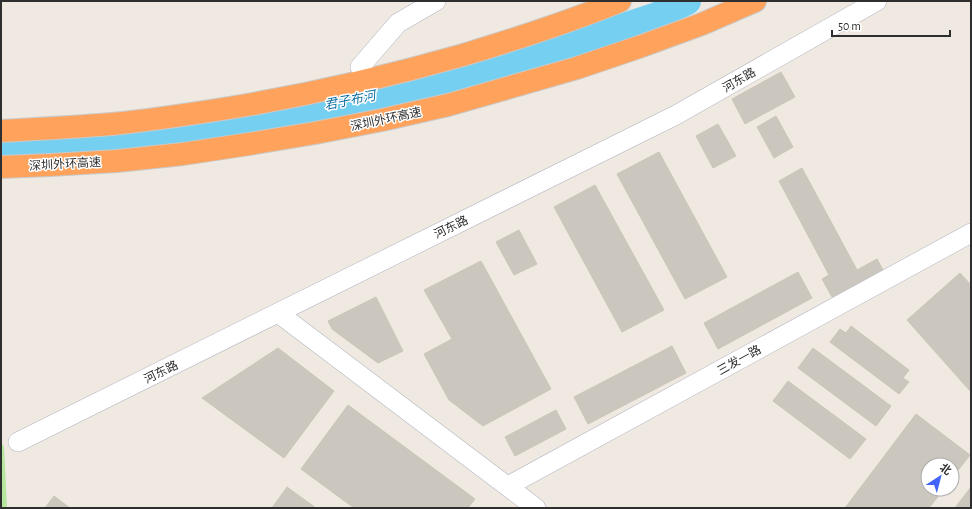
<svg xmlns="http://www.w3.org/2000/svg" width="972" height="509" font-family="'Alegreya Sans','Noto Sans SC',sans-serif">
	<rect width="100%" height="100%" fill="#efe9e1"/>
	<path fill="#b6e59e" d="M 1,442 L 4,447 L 7,508 L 1,508 Z"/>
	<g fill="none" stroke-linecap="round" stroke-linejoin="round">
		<path stroke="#75cff0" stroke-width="28" d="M 1,146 L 172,135 L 466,79 L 657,16 L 687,1"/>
	</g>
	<g fill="#cbc7bf" stroke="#cbc5ba">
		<path d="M 781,72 L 795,97 L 745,124 L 732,99 Z"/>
		<path d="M 776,116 L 793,147 L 774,158 L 757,127 Z"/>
		<path d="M 718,124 L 736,156 L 713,168 L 696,136 Z"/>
		<path d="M 659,152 L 727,277 L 685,299 L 617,174 Z"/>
		<path d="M 802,168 L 857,270 L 877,259 L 883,270 L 832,297 L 822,279 L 829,275 L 779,181 Z"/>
		<path d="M 595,185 L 664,310 L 622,332 L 554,207 Z"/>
		<path d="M 519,230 L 537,264 L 514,275 L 496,242 Z"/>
		<path d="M 481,261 L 551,389 L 483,426 L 449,400 L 424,354 L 452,339 L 424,290 Z"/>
		<path d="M 798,272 L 812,298 L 718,349 L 704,323 Z"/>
		<path d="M 960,273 L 971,285 L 971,392 L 907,320 Z"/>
		<path d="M 376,297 L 403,351 L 378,363 L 332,329 L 328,321 Z"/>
		<path d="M 851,326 L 909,370 L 903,378 L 909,382 L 899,394 L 830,342 L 840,329 L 846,333 Z"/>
		<path d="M 672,346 L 686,373 L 588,424 L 574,397 Z"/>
		<path d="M 278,348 L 334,391 L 284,458 L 202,398 Z"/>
		<path d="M 813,348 L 891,406 L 876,426 L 798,368 Z"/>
		<path d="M 788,381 L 866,439 L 850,459 L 773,401 Z"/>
		<path d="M 348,405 L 475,499 L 468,508 L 354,508 L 301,469 Z"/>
		<path d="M 556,410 L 566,429 L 515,456 L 505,437 Z"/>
		<path d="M 916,414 L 970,455 L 952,478 L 952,465 L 928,465 L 928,489 L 944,489 L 929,508 L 845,508 Z"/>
		<path d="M 287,487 L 316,508 L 272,508 Z"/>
		<path d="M 971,487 L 971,508 L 955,508 Z"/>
		<path d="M 54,496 L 70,508 L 45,508 Z"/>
	</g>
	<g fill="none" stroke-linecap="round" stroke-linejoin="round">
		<defs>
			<g id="street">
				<path d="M 360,67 L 398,23 L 436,1"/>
				<path d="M 278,313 L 536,508"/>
				<path d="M 18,442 L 676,115 L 877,1"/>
				<path d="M 508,486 L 971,233"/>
			</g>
			<g id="highway">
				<path d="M 1,131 C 38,129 75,127 112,124 C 152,120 191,114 229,108 C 308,95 386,77 463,55 C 516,39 569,22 620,1"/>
				<path d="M 1,167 L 50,165 L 117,161 L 183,154 L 249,144 L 315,133 L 382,120 L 448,105 L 577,68 L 639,47 L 702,24 L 755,1"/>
			</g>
		</defs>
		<use href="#street" stroke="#b4b7c1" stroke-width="20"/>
		<use href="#highway" stroke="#c9c9c9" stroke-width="24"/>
		<use href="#street" stroke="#fff" stroke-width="19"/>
		<use href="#highway" stroke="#ffa35c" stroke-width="22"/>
	</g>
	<g text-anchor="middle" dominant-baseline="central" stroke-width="3" stroke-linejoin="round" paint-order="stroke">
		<g font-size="12" fill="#2e2e2e" stroke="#fff">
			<text transform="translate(739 80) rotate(-30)">河东路</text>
			<text transform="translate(386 119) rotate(-12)">深圳外环高速</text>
			<text transform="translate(65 164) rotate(-3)">深圳外环高速</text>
			<text transform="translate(451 227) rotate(-26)">河东路</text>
			<text transform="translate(739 360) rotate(-29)">三发一路</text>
			<text transform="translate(161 372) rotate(-26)">河东路</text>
		</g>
		<g font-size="13" font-style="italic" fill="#0d6fa3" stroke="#fff">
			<text transform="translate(350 101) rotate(-11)">君子布河</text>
		</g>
	</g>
	<rect width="972" height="509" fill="none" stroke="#2e2e2e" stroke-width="4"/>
	<g transform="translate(940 477) rotate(36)"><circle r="19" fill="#ffffff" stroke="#ababab"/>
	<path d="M0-3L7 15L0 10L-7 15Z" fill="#4264fb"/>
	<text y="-6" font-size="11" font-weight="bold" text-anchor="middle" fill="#2e2e2e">北</text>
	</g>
	<path d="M832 30v6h118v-6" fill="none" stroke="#2e2e2e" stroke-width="2"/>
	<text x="838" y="30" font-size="12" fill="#2e2e2e" stroke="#ffffff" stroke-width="3" paint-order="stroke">50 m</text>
</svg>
